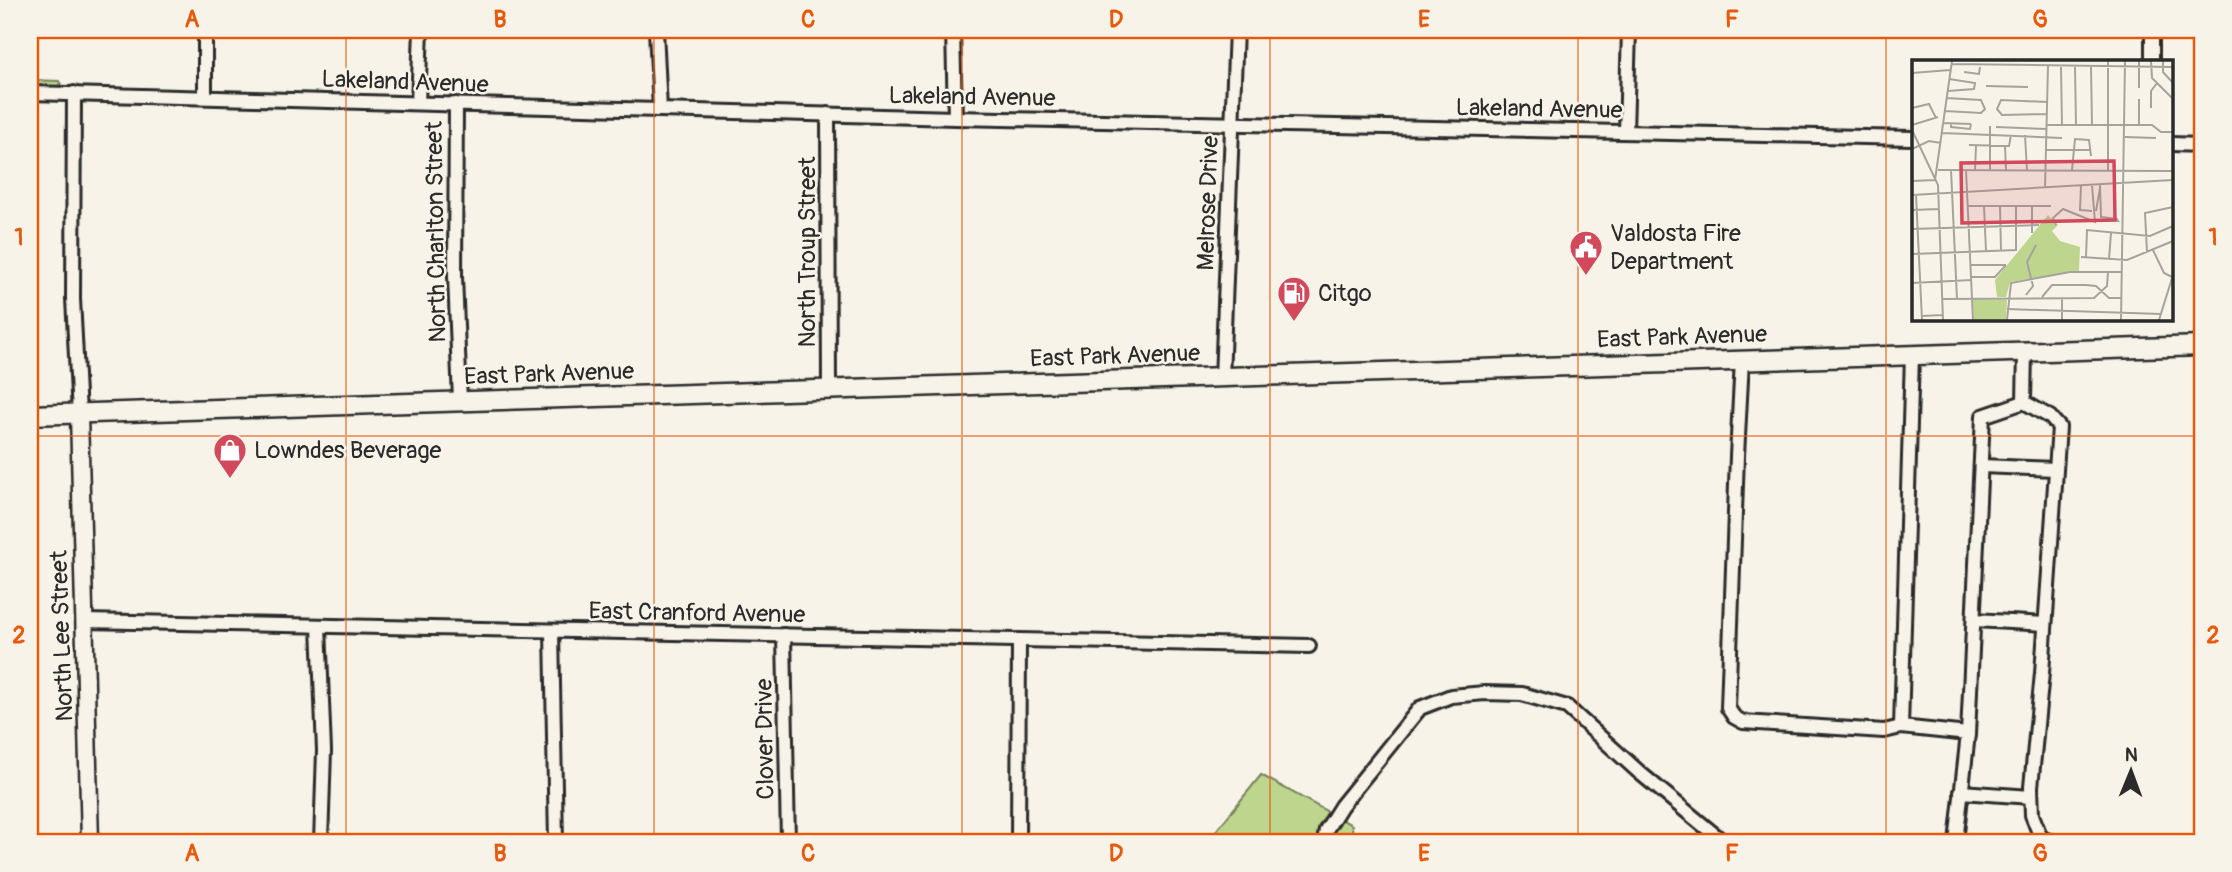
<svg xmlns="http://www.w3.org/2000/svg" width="2232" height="872" font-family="Pangolin,sans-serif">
	<rect width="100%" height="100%" fill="#f7f3e8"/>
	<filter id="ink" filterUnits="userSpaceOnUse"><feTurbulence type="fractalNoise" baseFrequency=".0143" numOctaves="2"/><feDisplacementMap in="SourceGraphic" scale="14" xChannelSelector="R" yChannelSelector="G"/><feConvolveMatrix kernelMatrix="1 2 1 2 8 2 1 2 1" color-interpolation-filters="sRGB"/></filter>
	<g filter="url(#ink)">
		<g fill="#bdd58c" stroke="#74805c" stroke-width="2">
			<path d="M 30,80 L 59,81 L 61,83 L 56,89 L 30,88 Z"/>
			<path d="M 1261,775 L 1352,825 L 1353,842 L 1207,842 Z"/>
		</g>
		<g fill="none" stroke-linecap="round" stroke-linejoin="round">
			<defs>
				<g id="minor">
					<path d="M 656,30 L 660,110"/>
					<path d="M 953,30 L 955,118"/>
					<path d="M 2152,61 L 2152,30"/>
					<path d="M 30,93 L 955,118 L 1913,138"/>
					<path d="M 74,93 L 73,299 L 79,414"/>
					<path d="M 205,97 L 205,30"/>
					<path d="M 418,103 L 421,30"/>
					<path d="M 456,104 L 455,276 L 460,401"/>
					<path d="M 828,114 L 829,390"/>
					<path d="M 1626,132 L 1629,30"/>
					<path d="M 2171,144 L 2202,145"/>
					<path d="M 2025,351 L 2024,402 L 2050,417 L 2059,427 L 2042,673 L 2031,787 L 2032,815 L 2041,838 L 2052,842"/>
					<path d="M 1912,355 L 1901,727 L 1968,734 L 1956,842"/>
					<path d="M 1742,360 L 1737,456 L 1728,708 L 1734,717 L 1743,722 L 1884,731 L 1901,727"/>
					<path d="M 1222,378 L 1236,30"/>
					<path d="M 1981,466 L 2056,469"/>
					<path d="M 1974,620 L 2045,624"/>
					<path d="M 85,621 L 1309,646"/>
					<path d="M 319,626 L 324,751 L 321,842"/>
					<path d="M 552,631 L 556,842"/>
					<path d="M 784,635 L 788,842"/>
					<path d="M 1968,734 L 1983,416 L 2024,402"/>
					<path d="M 1961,792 L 2031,797"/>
					<path d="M 1018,842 L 1019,640"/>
					<path d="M 1324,842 L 1326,830 L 1341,806 L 1420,708 L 1451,696 L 1485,693 L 1522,694 L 1567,707 L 1640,773 L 1721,840 L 1735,842"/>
				</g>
				<path id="tertiary" d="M 79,414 L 90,842"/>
				<path id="secondary" d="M 30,415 L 2202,346"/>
			</defs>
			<use href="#minor" stroke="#2b2b2b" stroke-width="18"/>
			<use href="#tertiary" stroke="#2b2b2b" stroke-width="21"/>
			<use href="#secondary" stroke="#2b2b2b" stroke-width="23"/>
			<use href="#minor" stroke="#f7f3e8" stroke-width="12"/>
			<use href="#tertiary" stroke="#f7f3e8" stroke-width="16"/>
			<use href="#secondary" stroke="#f7f3e8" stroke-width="18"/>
		</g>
	</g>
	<path fill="none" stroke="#e8590c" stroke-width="2" stroke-opacity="0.55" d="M 346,30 L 346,842M 654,30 L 654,842M 962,30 L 962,842M 1270,30 L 1270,842M 1578,30 L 1578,842M 1886,30 L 1886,842M 30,436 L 2202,436"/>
	<defs>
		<symbol id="civic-pin" viewBox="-11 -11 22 30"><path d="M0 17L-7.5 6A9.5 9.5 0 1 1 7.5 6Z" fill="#d1495b" stroke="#f7f3e8"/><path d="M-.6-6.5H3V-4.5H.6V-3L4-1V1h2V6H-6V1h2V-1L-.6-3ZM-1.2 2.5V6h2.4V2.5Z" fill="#fff"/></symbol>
		<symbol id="fuel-pin" viewBox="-11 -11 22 30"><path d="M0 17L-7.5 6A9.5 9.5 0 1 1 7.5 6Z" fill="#d1495b" stroke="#f7f3e8"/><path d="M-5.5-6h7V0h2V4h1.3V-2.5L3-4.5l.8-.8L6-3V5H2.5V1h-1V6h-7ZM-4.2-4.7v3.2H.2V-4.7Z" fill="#fff"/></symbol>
		<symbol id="shop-pin" viewBox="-11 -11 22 30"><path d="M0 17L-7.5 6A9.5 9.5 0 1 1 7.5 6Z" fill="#d1495b" stroke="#f7f3e8"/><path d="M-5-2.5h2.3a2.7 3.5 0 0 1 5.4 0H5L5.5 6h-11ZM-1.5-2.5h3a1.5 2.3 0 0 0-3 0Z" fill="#fff"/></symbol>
	</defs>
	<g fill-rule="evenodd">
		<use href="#civic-pin" x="1567" y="228" width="38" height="52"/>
		<use href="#fuel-pin" x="1275" y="274" width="38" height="52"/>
		<use href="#shop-pin" x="211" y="431" width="38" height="52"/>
	</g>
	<g text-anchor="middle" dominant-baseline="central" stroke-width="5" stroke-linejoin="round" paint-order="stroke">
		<g font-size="24" fill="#2b2b2b" stroke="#f7f3e8">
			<text transform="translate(405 82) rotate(2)">Lakeland Avenue</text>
			<text transform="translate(972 97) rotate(1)">Lakeland Avenue</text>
			<text transform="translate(1539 109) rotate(1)">Lakeland Avenue</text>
			<text transform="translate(1208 203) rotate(-88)">Melrose Drive</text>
			<text transform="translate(436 232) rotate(-91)">North Charlton Street</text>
			<text transform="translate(807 252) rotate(-90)">North Troup Street</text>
			<text transform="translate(1682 337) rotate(-2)">East Park Avenue</text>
			<text transform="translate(1115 356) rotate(-2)">East Park Avenue</text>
			<text transform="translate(549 374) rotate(-2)">East Park Avenue</text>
			<text transform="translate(697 613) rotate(1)">East Cranford Avenue</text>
			<text transform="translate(62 636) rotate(-92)">North Lee Street</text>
			<text transform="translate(765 739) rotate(-91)">Clover Drive</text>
		</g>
		<g font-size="24" fill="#2b2b2b" stroke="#f7f3e8" text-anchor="start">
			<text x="1610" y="233">Valdosta Fire<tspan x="1610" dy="28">Department</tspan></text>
			<text x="1318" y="293">Citgo</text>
			<text x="254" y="450">Lowndes Beverage</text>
		</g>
	</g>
	<g transform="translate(1912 60)">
		<rect width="261" height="261" fill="#f7f3e8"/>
		<path d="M 136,155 L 146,165 L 140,171 L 148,181 L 168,187 L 167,211 L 98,222 L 94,237 L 85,237 L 83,220 ZM 61,239 L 95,240 L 94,260 L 62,260 Z" fill="#bdd58c"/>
		<path fill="none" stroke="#a5a39c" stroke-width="2" d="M 196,1 L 196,111M 239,1 L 240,18 L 261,39M 251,1 L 251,12 L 261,23M 39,4 L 261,7M 149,7 L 150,65M 163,7 L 164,65M 179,7 L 180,65M 52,12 L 67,14 L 68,7M 0,13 L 38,10M 74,26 L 116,27M 227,28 L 227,1M 36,31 L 62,29 L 63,23 L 37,19M 0,48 L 17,44 L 24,58M 239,48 L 239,31 L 245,23M 33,51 L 69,53 L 73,49 L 69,40 L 34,38M 135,54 L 90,55 L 85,49 L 89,40 L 135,42M 31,63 L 59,64M 39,64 L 39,67 L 58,69 L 59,64M 0,65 L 26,57M 135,65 L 240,65 L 249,72 L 261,72M 227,65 L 227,39M 84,67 L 134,69M 0,70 L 26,125 L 31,260M 30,73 L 150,78M 113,75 L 115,110M 213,77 L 244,78M 57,85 L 97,86 L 99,75M 93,86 L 94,110M 0,89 L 17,81 L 29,83M 134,90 L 179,90M 26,110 L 261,111M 39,110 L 45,239M 54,110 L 61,260M 63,110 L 64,86M 78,110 L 78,66M 160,110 L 163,79 L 177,80 L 179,96M 23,120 L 40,1M 0,121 L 23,120M 188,125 L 189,157 L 205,159 L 206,161 L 199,159M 169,126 L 168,150 L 180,151M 133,128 L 136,6M 0,135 L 261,120M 4,135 L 10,260M 56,146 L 139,146M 72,146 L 74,191M 88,146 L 89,190M 120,146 L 120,173M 0,150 L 27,149M 184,151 L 188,128M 144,165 L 141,158 L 151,149 L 183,162 L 180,125M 0,169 L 127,165M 241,190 L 252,213 L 260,217M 235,192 L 233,153 L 261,147M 0,194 L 104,190 L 104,146M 169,197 L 215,200 L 261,181M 174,197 L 175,170 L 238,176 L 261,166M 197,199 L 199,173M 58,205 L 94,205M 58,217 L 83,217 L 94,205M 0,223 L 59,220M 114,235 L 121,226 L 115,202 L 124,185M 130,237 L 140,225 L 174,225 L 184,226 L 197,238 L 209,238M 150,238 L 150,260M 30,239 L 182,238 L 195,226 L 196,212M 95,249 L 249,254M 10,256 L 31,255M 95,260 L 99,223 L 158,212 L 209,212M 209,260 L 213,1M 247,260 L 261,215"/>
		<path fill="#d1495b" fill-opacity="0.15" stroke="#d1495b" stroke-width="3.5" d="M 202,101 L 203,160 L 50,163 L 49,103 Z"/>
		<rect width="261" height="261" fill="none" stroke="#2b2b2b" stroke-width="3.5"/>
	</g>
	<rect width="2232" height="872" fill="none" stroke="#f7f3e8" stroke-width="77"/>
	<g transform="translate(2131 771) rotate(1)" stroke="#f7f3e8" stroke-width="5" paint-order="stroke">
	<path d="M0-5L12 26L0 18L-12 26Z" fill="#2b2b2b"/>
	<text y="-10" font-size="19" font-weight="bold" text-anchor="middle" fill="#2b2b2b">N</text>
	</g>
	<rect x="38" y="38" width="2156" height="796" fill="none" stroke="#e8590c" stroke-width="2.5"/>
	<g font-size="23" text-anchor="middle" font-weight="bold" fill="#e8590c">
		<text x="192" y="27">A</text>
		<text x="500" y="27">B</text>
		<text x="808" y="27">C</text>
		<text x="1116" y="27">D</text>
		<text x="1424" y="27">E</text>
		<text x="1732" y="27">F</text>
		<text x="2040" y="27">G</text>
		<text x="19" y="245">1</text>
		<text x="2213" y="245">1</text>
		<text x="19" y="643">2</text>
		<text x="2213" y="643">2</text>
		<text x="192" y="861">A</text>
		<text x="500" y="861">B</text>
		<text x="808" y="861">C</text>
		<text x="1116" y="861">D</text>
		<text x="1424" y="861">E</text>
		<text x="1732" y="861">F</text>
		<text x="2040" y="861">G</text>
	</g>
</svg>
